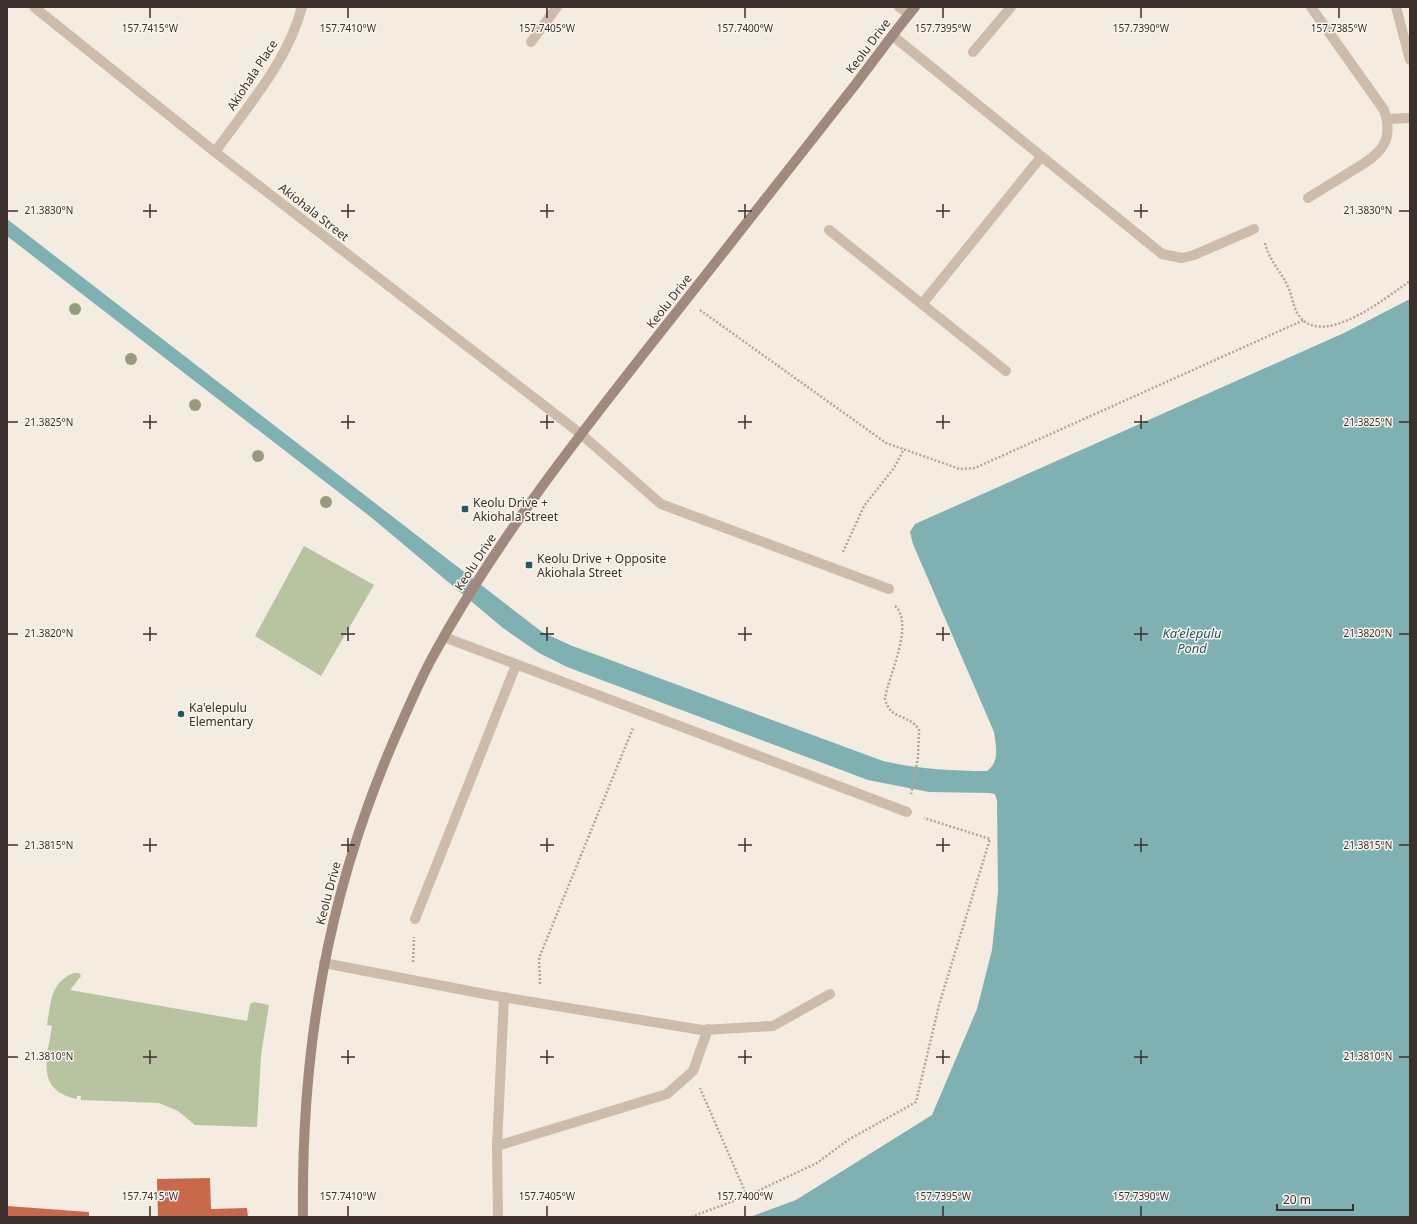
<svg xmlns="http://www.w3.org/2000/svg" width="1417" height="1224" font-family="'Noto Sans',sans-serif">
	<rect width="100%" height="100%" fill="#f4ebe1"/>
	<g fill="#b8c4a0">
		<path d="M 304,546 L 374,585 L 321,676 L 255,636 Z"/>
		<path d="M 74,973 L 79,973 L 81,976 L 70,990 L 247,1021 L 250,1004 L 254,1002 L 269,1005 L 261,1055 L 257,1127 L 195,1125 L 178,1111 L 159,1103 L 81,1100 L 81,1096 L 77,1096 L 77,1099 C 35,1090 47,1058 52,1026 L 47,1025 C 51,1003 50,982 74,973 Z"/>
	</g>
	<path fill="#7fb0b2" d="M 7,219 L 542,632 L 570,645 L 883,761 C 918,769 952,771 987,771 C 1000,762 996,746 994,732 L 913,544 L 910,532 L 915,524 L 1344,333 L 1410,299 L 1410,1217 L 750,1217 L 796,1200 L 932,1115 L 977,1009 L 992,950 L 998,892 L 997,801 L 995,794 L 989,793 L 929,792 L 868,780 L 567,667 L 539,653 L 503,628 L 372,518 L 7,236 Z"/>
	<g fill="#c8694b">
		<path d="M 210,1178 L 211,1209 L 247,1208 L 248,1217 L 158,1217 L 157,1179 Z"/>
		<path d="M 7,1206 L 89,1212 L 89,1217 L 7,1217 Z"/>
	</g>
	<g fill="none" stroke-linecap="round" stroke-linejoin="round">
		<g stroke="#b9a596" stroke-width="2.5" stroke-dasharray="2 2" stroke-linecap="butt">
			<path d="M 1265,243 C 1269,261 1282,272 1289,289 C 1293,298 1293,309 1300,317 C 1325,348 1388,296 1410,281"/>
			<path d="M 700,310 L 886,443 L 960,469 L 975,468 L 1304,320"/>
			<path d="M 843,552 L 864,506 L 894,468 L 904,449"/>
			<path d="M 895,606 C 915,625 888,676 885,699 C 890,721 909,713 919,730 L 918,757 L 911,794"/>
			<path d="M 413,962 L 414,937"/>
			<path d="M 540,984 L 539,958 L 633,728"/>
			<path d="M 747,1196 L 817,1163 L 848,1140 L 916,1102 L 939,1005 L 990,839 L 924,818"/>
			<path d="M 691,1217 L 747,1196 L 700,1088"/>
		</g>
		<g stroke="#cdbbac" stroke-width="10">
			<path d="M 1396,7 L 1410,60"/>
			<path d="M 893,36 L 1162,254 L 1182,258 L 1194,255 L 1254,229"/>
			<path d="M 973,52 L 1011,7"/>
			<path d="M 1387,119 L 1410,118"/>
			<path d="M 1308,198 C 1322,189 1336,181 1350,172 C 1377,156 1396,144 1384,110 L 1311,7"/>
			<path d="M 829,230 L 1006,371"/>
			<path d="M 922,304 L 1041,157"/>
			<path d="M 581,434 L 661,504 L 889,589"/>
			<path d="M 444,637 L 907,812"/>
			<path d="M 415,919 L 516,665"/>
			<path d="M 324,963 L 490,995 L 702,1030 L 773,1026 L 830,994"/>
			<path d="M 504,997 L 497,1146 L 667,1094 L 693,1071 L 708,1029"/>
			<path d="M 497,1146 L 498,1217"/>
		</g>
		<g stroke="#cdbbac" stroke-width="10">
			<path d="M 34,7 L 215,152 L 581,434"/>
			<path d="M 899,7 L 909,14"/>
			<path d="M 531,42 L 557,7"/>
			<path d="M 215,152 C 247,107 288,61 302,7"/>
		</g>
		<path stroke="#a18a7d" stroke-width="10" d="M 303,1217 C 301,1049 327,895 394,740 C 406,713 418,684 432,658 C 507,520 608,400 704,277 C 755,213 805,149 855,85 C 875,59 894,32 915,7"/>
	</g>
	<g fill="#969b7f">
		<circle cx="75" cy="309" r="6"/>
		<circle cx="131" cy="359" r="6"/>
		<circle cx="195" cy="405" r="6"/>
		<circle cx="258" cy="456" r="6"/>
		<circle cx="326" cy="502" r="6"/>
	</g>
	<path fill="none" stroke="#3b302b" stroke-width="1.5" d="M 150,8 L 150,18M 348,8 L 348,18M 547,8 L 547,18M 745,8 L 745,18M 943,8 L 943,18M 1141,8 L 1141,18M 1339,8 L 1339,18M 150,204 L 150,218M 348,204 L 348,218M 547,204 L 547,218M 745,204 L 745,218M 943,204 L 943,218M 1141,204 L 1141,218M 8,211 L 18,211M 143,211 L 157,211M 341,211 L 355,211M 540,211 L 554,211M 738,211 L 752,211M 936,211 L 950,211M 1134,211 L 1148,211M 1399,211 L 1409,211M 150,415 L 150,429M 348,415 L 348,429M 547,415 L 547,429M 745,415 L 745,429M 943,415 L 943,429M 1141,415 L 1141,429M 8,422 L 18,422M 143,422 L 157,422M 341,422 L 355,422M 540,422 L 554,422M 738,422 L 752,422M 936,422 L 950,422M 1134,422 L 1148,422M 1399,422 L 1409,422M 150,627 L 150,641M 348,627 L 348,641M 547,627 L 547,641M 745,627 L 745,641M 943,627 L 943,641M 1141,627 L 1141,641M 8,634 L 18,634M 143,634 L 157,634M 341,634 L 355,634M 540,634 L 554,634M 738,634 L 752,634M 936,634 L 950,634M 1134,634 L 1148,634M 1399,634 L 1409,634M 150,838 L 150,852M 348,838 L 348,852M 547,838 L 547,852M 745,838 L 745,852M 943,838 L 943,852M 1141,838 L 1141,852M 8,845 L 18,845M 143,845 L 157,845M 341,845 L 355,845M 540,845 L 554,845M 738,845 L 752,845M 936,845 L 950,845M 1134,845 L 1148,845M 1399,845 L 1409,845M 150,1050 L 150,1064M 348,1050 L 348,1064M 547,1050 L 547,1064M 745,1050 L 745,1064M 943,1050 L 943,1064M 1141,1050 L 1141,1064M 8,1057 L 18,1057M 143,1057 L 157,1057M 341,1057 L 355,1057M 540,1057 L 554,1057M 738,1057 L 752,1057M 936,1057 L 950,1057M 1134,1057 L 1148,1057M 1399,1057 L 1409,1057M 150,1206 L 150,1216M 348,1206 L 348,1216M 547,1206 L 547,1216M 745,1206 L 745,1216M 943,1206 L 943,1216M 1141,1206 L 1141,1216"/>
	<g fill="#1f5a5e" stroke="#fbf5ee" stroke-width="1.5">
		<rect x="461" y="505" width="8" height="8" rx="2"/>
		<rect x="525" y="561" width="8" height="8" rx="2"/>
		<circle cx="181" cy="714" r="4"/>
	</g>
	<g text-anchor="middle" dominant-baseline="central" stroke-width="3" stroke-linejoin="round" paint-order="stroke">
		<g font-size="12" fill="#3b302b" stroke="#fbf5ee">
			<text transform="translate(868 46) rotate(-53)">Keolu Drive</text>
			<text transform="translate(252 75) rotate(-57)">Akiohala Place</text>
			<text transform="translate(314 212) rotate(38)">Akiohala Street</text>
			<text transform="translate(669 301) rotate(-52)">Keolu Drive</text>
			<text transform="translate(475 562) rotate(-57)">Keolu Drive</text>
			<text transform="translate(328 893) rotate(-75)">Keolu Drive</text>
		</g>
		<g font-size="12" fill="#3b302b" stroke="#fbf5ee" text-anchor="start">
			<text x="473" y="502">Keolu Drive +<tspan x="473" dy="14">Akiohala Street</tspan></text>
			<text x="537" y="558">Keolu Drive + Opposite<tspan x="537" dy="14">Akiohala Street</tspan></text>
			<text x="189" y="707">Ka'elepulu<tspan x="189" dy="14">Elementary</tspan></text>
		</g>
		<g font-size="13" font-style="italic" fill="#1f5a5e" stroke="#fbf5ee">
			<text x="1192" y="633">Kaʻelepulu<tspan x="1192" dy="15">Pond</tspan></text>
		</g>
	</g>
	<g font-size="10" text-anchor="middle" fill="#3b302b" stroke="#fbf5ee" stroke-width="3" stroke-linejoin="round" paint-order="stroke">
		<text x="150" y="32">157.7415°W</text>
		<text x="348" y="32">157.7410°W</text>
		<text x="547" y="32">157.7405°W</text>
		<text x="745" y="32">157.7400°W</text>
		<text x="943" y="32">157.7395°W</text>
		<text x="1141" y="32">157.7390°W</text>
		<text x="1339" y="32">157.7385°W</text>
		<text x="49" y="214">21.3830°N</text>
		<text x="1368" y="214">21.3830°N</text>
		<text x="49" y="426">21.3825°N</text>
		<text x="1368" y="426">21.3825°N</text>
		<text x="49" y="637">21.3820°N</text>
		<text x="1368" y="637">21.3820°N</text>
		<text x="49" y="849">21.3815°N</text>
		<text x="1368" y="849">21.3815°N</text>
		<text x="49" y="1060">21.3810°N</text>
		<text x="1368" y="1060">21.3810°N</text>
		<text x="150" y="1200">157.7415°W</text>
		<text x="348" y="1200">157.7410°W</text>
		<text x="547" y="1200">157.7405°W</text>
		<text x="745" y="1200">157.7400°W</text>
		<text x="943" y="1200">157.7395°W</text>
		<text x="1141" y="1200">157.7390°W</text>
	</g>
	<rect width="1417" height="1224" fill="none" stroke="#3b302b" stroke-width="16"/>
	<path d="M1277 1204v6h76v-6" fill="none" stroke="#3b302b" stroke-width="2"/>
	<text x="1283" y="1204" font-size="12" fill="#3b302b" stroke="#fbf5ee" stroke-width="3" paint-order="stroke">20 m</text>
</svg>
